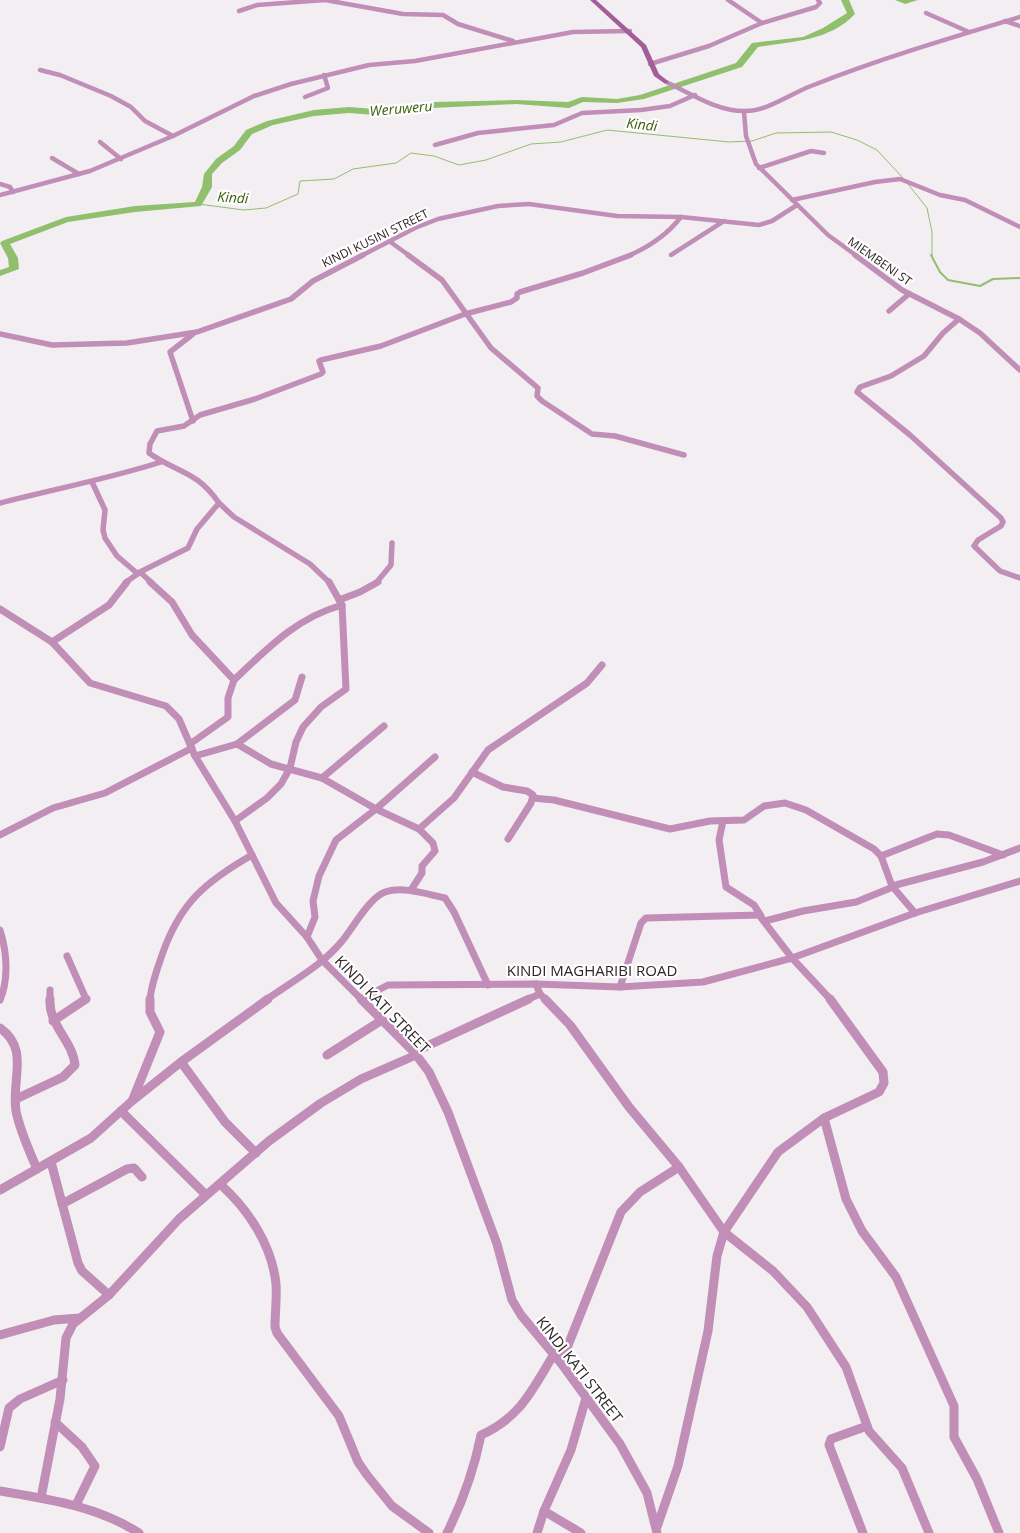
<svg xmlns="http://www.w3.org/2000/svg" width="1020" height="1533" font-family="'Open Sans',sans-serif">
	<rect width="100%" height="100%" fill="#f3eef2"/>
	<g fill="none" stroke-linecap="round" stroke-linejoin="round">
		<g stroke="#90bf6e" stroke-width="1">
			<path d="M 908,184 L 927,208 L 932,232 L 932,256"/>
			<path d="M 198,204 L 244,210 L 266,208 L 298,194 L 300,181 L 334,179 L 353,169 L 396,163 L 411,153 L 434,156 L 459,165 L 486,160 L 531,144 L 561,142 L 607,130 L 729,142 L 752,141 L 776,133 L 831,132 L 857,140 L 877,150 L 904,179"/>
		</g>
		<path stroke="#90bf6e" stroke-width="2" d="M 931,255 L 940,272 L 948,280 L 980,286 L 993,279 L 1020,278"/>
		<g fill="#90bf6e" fill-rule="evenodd">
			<path d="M 841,0 L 849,0 L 855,14 C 828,42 792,41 758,47 L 742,67 L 644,99 L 617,103 L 583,102 L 569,108 L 516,104 L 433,108 L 375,115 L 349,113 L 314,116 L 273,125 L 252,134 L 240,150 L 222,163 L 212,174 L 212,187 L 201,206 L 135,212 L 68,222 L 10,244 L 18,258 L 19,269 L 0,276 L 0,270 L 9,267 L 8,258 L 0,243 L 2,241 L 66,217 L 135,206 L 195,202 L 202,187 L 204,174 L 216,159 L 234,146 L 246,130 L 267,121 L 314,110 L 349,107 L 375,109 L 433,102 L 516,100 L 568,102 L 582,97 L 617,99 L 640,95 L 736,63 L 752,43 L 803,37 L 823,28 L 847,13 Z"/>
			<path d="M 895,0 L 918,0 L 905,4 Z"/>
		</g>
		<g stroke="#c08eb6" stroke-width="4.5">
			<path d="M 728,0 L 762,23"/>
			<path d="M 239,11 L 257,5 L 325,0 L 403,14 L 443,15 L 458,24 L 513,41"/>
			<path d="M 926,13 L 969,32"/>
			<path d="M 1005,21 L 1020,26"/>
			<path d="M 650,64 L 709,46 L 762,23 L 816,7 L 820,3 L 818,0"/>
			<path d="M 40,70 L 60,75 L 111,96 L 131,107 L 145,121 L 173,136"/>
			<path d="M 666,82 C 690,93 716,111 744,111 C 766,112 790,94 811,86 C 879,59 950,38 1020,17"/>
			<path d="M 305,97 L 328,88 L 324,75"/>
			<path d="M 744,112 L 746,136 L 756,164 L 828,235 L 857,256"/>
			<path d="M 100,142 L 121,159"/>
			<path d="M 435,145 L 478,133 L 554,125 L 582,113 L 641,110 L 670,106 L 695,95"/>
			<path d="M 52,158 L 79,174"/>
			<path d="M 759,168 L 811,151 L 824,153"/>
			<path d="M 0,184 L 10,187 L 13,192"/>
			<path d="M 0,195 L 90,171 L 173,136 L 254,96 L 291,84 L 369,65 L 415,61 L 573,32 L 630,31"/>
			<path d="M 792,200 L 875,182 L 900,179 L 940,195 L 965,200 L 1020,227"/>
			<path d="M 389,241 L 410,256"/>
			<path d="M 671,255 L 724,221"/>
			<path d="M 361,256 L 415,228 L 438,219 L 498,206 L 529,204 L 617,216 L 681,217 L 759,225 L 772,221 L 797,205"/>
			<path d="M 628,256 C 649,247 667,235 681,217"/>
		</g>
		<g stroke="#c08eb6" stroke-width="5.5">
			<path d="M 408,255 L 442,280 L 491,348 L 538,388 L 537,396 L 542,401 L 592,434 L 615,436 L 684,455"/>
			<path d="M 855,255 L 902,290 L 959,319 L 980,333 L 1020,370"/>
			<path d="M 889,311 L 909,294"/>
			<path d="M 959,319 L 943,333 L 924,356 L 891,376 L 860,387 L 857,392 L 910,435 L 1001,518 L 1003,522 L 1001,526 L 978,540 L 974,546 L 1000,571 L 1020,578"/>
			<path d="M 0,334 L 52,345 L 127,343 L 197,332 L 291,299 L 313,281 L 363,255"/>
			<path d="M 193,334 L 170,352 L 193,421"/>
			<path d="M 92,482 L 105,510 L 103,530 L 105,538 L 117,556 L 138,574"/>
			<path d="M 0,503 C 54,489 108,479 161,462"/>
			<path d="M 219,503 L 234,517 L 310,564 L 330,583"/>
			<path d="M 140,572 L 152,583"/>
			<path d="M 125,583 L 140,572 L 188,548 L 197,529 L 219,503 C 196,470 177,473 149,453 L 150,444 L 157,431 L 184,426 L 200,415 L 255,399 L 321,374 L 323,372 L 319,361 L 321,360 L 381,346 L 465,314 L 511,302 L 517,298 L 517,294 L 520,292 L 583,273 L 631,255"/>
			<path d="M 376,583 L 391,565 L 392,543"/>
		</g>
		<g stroke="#c08eb6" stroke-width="7">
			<path d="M 150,582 L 172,602 L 192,635 L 234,680 L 228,698 L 228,717 L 190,744"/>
			<path d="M 339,600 L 360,592 L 378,582"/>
			<path d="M 0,609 L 52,642 L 90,683 L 166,706 L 179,719 L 195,756 L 235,821 L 276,903 L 307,937 L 322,960 L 362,1000"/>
			<path d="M 52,642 L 109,605 L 127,582"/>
			<path d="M 234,680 C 268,648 296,618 342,605"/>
			<path d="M 237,744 L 295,700 L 302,677"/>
			<path d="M 195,756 L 237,744 L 271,764 L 322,778 L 376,809 L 419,829 L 433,843 L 435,851 L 422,866 L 422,873 L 411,890"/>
			<path d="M 472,772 L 503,787 L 527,791 L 533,795 L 531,803 L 508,839"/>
			<path d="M 322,778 L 384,726"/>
			<path d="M 533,798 L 554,800 L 670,829 L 710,821 L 744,820 L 764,806 L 785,803 L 806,810 L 874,849 L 881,856 L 892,886 L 915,913"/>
			<path d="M 235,821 L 267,798 L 281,784 L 290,768 L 296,742 L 303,727 L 321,707 L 346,689 L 342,605 L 329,582"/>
			<path d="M 723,821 L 719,840 L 726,887 L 754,905 L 761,916"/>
			<path d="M 419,829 L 454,798 L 488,750 L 587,683 L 602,665"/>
			<path d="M 0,835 L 53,808 L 105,793 L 192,748"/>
			<path d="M 881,856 L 937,834 L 949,835 L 1003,855"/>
			<path d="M 892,886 L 983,862 L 1020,848"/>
			<path d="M 765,921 L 803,911 L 856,902 L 893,887"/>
			<path d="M 0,930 C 7,952 9,979 0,1000"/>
			<path d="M 307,937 L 315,917 L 313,901 L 319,876 L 336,840 L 376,809 L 435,757"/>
			<path d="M 67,956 L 86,999 L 84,1000"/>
			<path d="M 536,984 L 540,994 L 546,1000"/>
			<path d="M 620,987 L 641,923 L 646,918 L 759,915 L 792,958 L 831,1000"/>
			<path d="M 361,999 L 388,985 L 536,984 L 620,987 L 703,982 L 792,958 L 915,913 L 1020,881"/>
			<path d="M 50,1000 L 50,990"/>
			<path d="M 150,1000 C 151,985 157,970 162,955 C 180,903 205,882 252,855"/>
			<path d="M 266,1000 C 291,982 323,965 342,941 C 353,928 369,898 385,892 C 403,886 426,894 445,898 L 454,912 L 488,985"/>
			<path d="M 526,1000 L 540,994"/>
		</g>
		<g stroke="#c08eb6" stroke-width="9">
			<path d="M 361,999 L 414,1052 L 429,1072 L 448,1112 L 497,1244 L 512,1300 L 521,1315 L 561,1363 L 620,1444 L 647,1493 L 657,1533"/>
			<path d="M 545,999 L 570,1025 L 629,1107 L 679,1167 L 724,1232 L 773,1271 L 807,1307 L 846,1367 L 869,1431 L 902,1468 L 929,1533"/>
			<path d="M 53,1021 L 86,999"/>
			<path d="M 0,1028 C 30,1049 11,1080 16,1111 C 20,1131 29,1150 37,1169"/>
			<path d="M 414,1052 L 529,999"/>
			<path d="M 327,1055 L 382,1020"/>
			<path d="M 181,1062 L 225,1122 L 256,1153"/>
			<path d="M 16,1099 L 63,1077 L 75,1065 C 73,1041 48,1025 50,999"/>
			<path d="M 133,1099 L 160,1032 L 150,1012 L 150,999"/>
			<path d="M 121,1111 L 206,1195"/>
			<path d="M 824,1118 L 846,1199 L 862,1231 L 896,1277 L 954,1406 L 954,1437 L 977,1479 L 999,1533"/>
			<path d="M 51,1162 L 78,1263 L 82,1271 L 109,1295"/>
			<path d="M 220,1184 C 248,1209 272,1245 276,1284 C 277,1298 275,1313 275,1327 L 277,1333 L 339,1416 L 358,1462 L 367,1475 L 392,1506 L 429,1533"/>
			<path d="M 0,1190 L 91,1138 L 132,1101 L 181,1062 L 268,999"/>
			<path d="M 62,1204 L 127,1169 L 134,1168 L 142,1177"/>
			<path d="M 0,1335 L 54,1320 L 80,1318"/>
			<path d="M 561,1363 L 621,1212 L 640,1192 L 679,1167"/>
			<path d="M 55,1422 L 82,1447 L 95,1466 L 76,1505"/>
			<path d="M 0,1447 L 9,1408 L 20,1399 L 63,1380"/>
			<path d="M 0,1491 C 48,1499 97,1506 139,1533"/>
			<path d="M 41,1498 L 60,1399 L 66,1338 L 73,1324 L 109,1295 L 179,1219 L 269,1141 L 321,1103 L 361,1079 L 416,1055"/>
			<path d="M 544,1511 L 581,1533"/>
			<path d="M 657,1527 L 678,1466 L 708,1331 L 717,1256 L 724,1232 L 778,1152 L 824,1118 L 879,1092 L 884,1083 L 883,1072 L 830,999"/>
			<path d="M 447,1533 C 463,1501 474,1470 481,1435 C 521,1417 532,1390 554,1354"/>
			<path d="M 537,1533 L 544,1511 L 571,1450 L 586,1398"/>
			<path d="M 863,1533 L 829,1445 L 831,1439 L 867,1426"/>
		</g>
		<path fill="#a55d99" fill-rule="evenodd" d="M 590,0 L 596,0 L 646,45 L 659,74 L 668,81 L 668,83 L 664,83 L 654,76 L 641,47 Z"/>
	</g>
	<g text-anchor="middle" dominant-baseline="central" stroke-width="4.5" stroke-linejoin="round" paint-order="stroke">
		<g font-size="12" fill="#282627" stroke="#fffdfe">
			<text transform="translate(375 238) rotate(-26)">KINDI KUSINI STREET</text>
			<text transform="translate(880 261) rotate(35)">MIEMBENI ST</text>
		</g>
		<g font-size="14" font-style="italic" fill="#366109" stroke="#fffdfe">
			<text transform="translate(401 108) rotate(-5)">Weruweru</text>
			<text transform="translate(642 124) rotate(6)">Kindi</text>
			<text transform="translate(233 197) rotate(4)">Kindi</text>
		</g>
		<g font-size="15" fill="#282627" stroke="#fffdfe">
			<text x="592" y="970">KINDI MAGHARIBI ROAD</text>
			<text transform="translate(383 1004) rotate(46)">KINDI KATI STREET</text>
			<text transform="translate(580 1369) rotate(52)">KINDI KATI STREET</text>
		</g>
	</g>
</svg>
